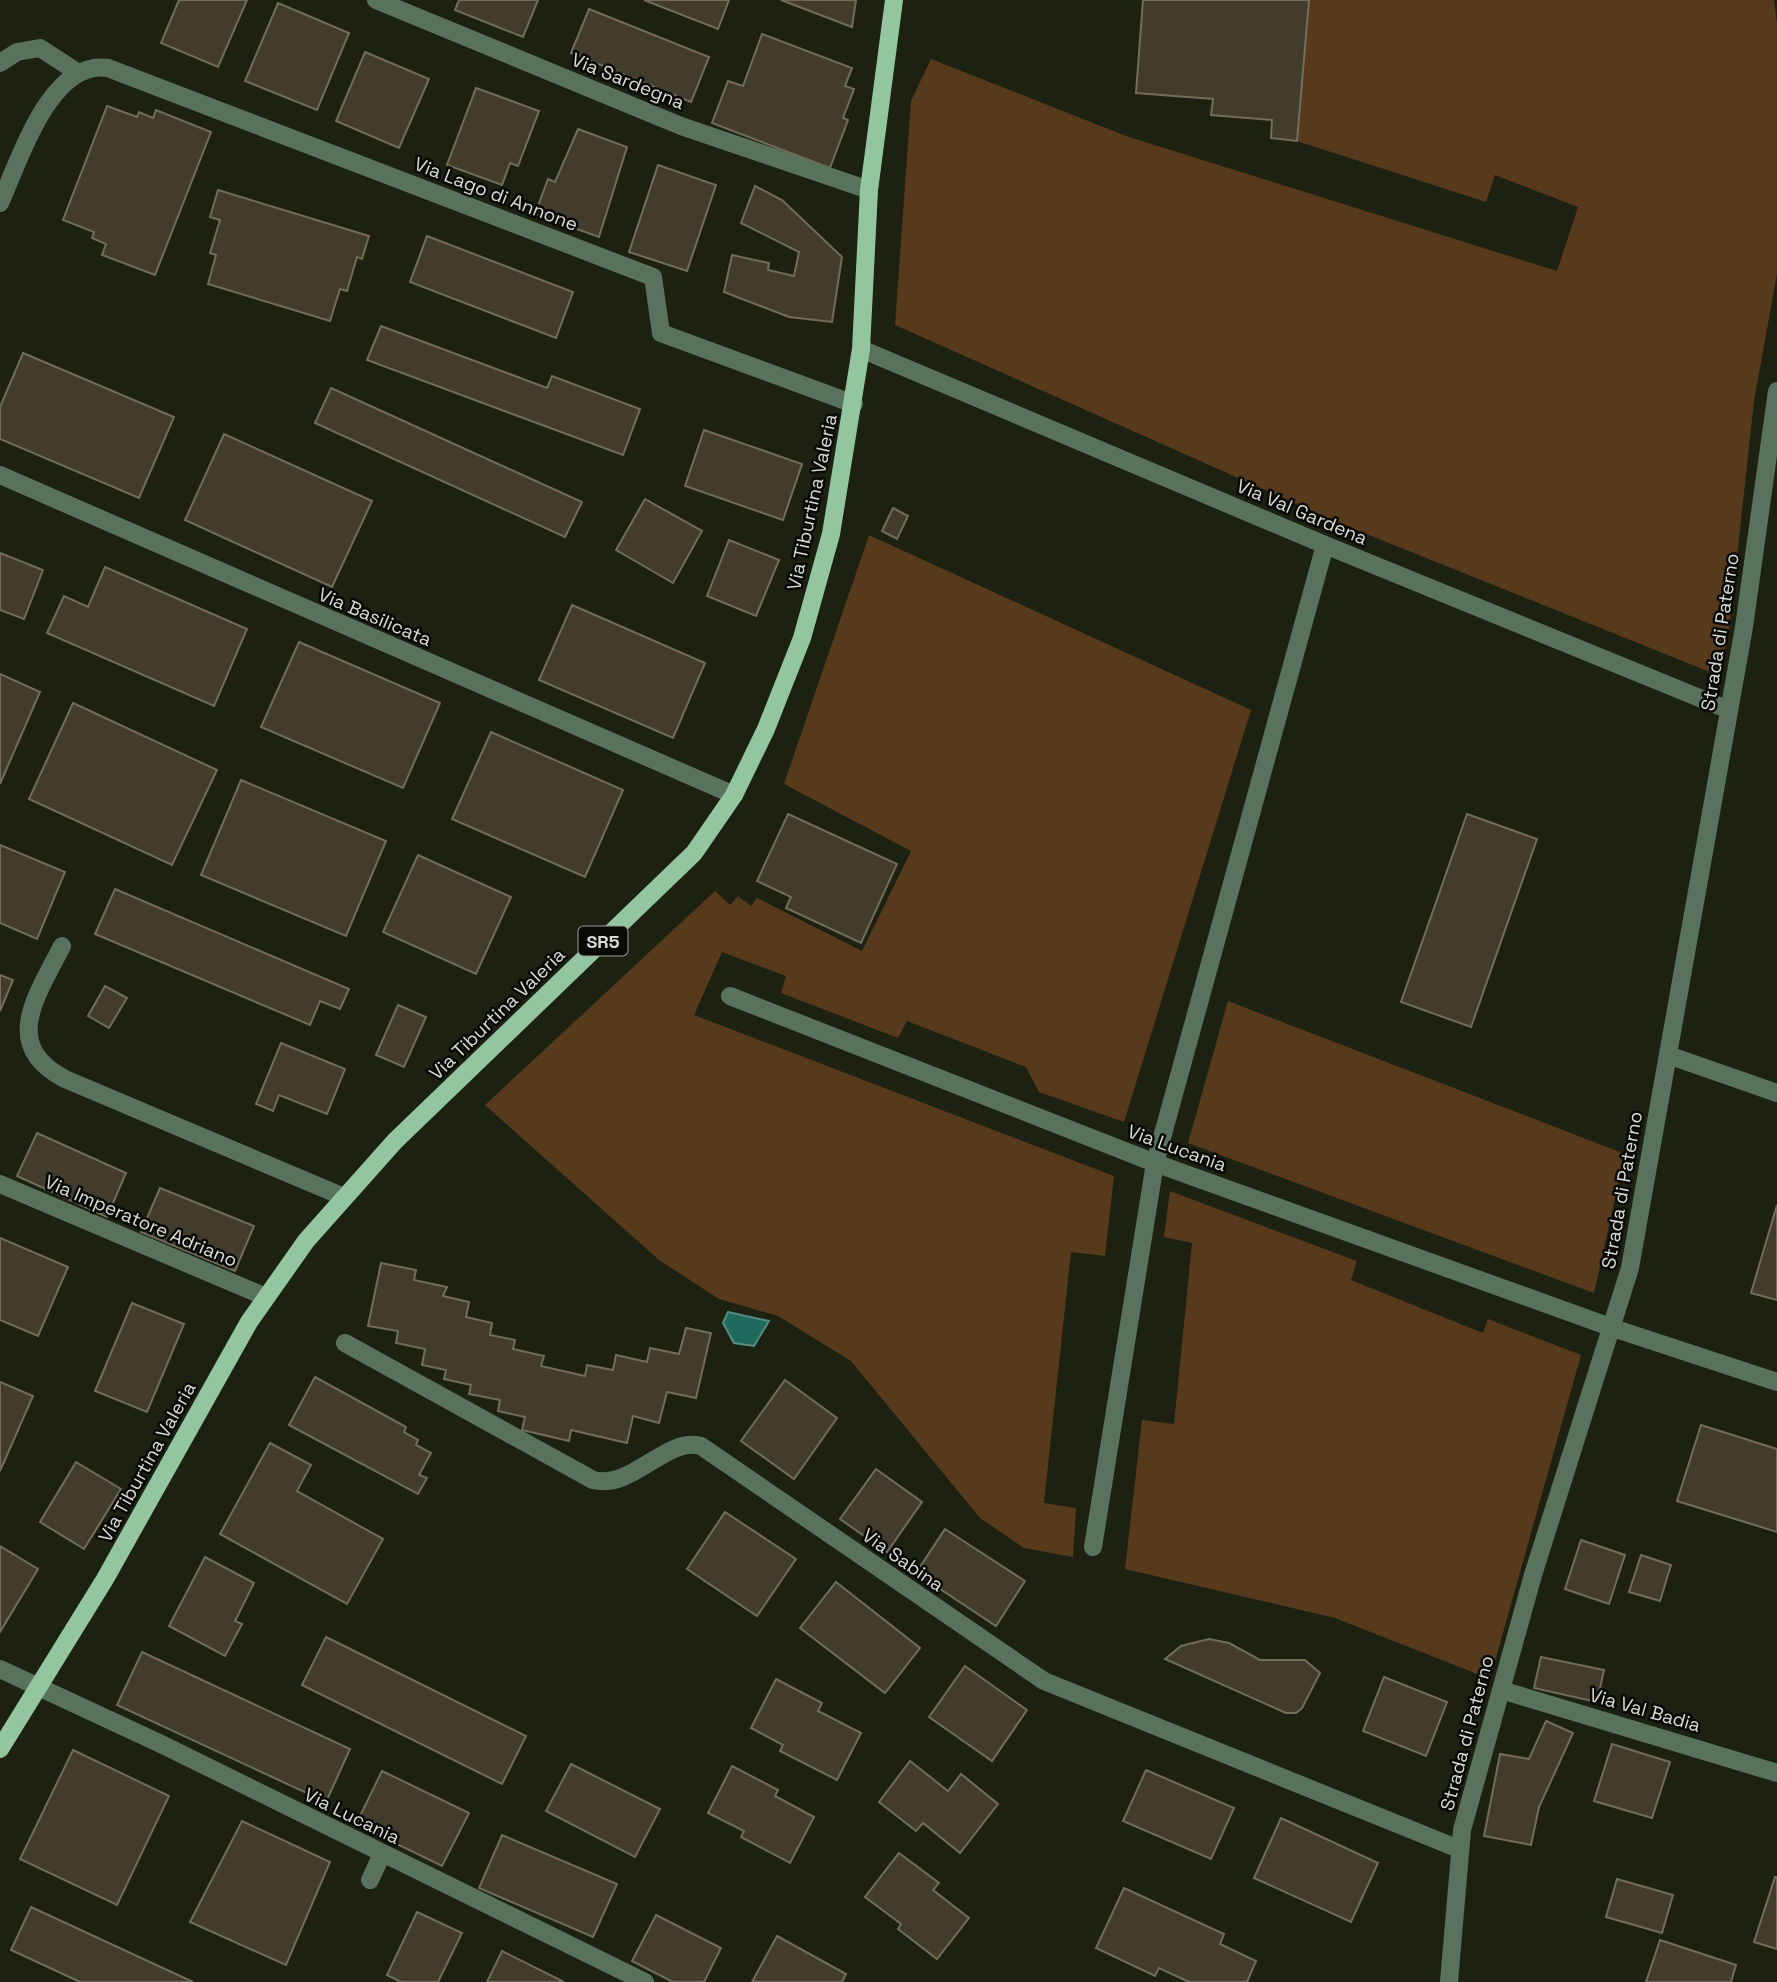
<svg xmlns="http://www.w3.org/2000/svg" width="1777" height="1982" font-family="'Space Grotesk',sans-serif">
	<rect width="100%" height="100%" fill="#1c2112"/>
	<g fill="#573a1c">
		<path d="M 1309,0 L 1774,0 L 1777,23 L 1777,274 L 1754,401 L 1728,640 L 1715,674 L 1344,525 L 895,325 L 911,101 L 931,59 L 1126,136 L 1557,271 L 1578,207 L 1495,175 L 1486,202 L 1297,141 Z"/>
		<path d="M 869,535 L 1251,710 L 1124,1122 L 1039,1092 L 1026,1067 L 907,1021 L 898,1038 L 781,993 L 786,976 L 722,952 L 694,1015 L 1114,1176 L 1105,1256 L 1071,1252 L 1044,1503 L 1076,1508 L 1073,1557 L 1024,1548 L 980,1518 L 851,1361 L 778,1316 L 719,1299 L 659,1260 L 485,1105 L 715,891 L 730,905 L 738,896 L 751,906 L 757,898 L 862,951 L 911,851 L 784,784 Z"/>
		<path d="M 1228,1001 L 1625,1154 L 1594,1293 L 1188,1143 Z"/>
		<path d="M 1170,1191 L 1357,1261 L 1351,1280 L 1483,1333 L 1488,1319 L 1581,1355 L 1490,1679 L 1335,1618 L 1125,1569 L 1142,1420 L 1174,1424 L 1192,1243 L 1164,1237 Z"/>
	</g>
	<path fill="#1f695d" stroke="#578c80" stroke-width="2" d="M 728,1312 L 769,1321 L 754,1346 L 734,1343 L 723,1323 Z"/>
	<g fill="#413c2c" stroke="#726d5b" stroke-width="2">
		<path d="M 179,0 L 247,0 L 218,67 L 161,43 Z"/>
		<path d="M 459,0 L 538,0 L 523,37 L 455,10 Z"/>
		<path d="M 644,0 L 729,0 L 718,29 Z"/>
		<path d="M 781,0 L 856,0 L 852,27 Z"/>
		<path d="M 1143,0 L 1309,0 L 1297,141 L 1271,138 L 1272,120 L 1211,115 L 1213,99 L 1136,93 Z"/>
		<path d="M 278,3 L 349,33 L 317,110 L 245,81 Z"/>
		<path d="M 589,9 L 709,57 L 691,102 L 571,53 Z"/>
		<path d="M 762,34 L 852,68 L 845,86 L 854,89 L 843,118 L 848,120 L 830,168 L 712,123 L 728,81 L 743,86 Z"/>
		<path d="M 365,52 L 429,79 L 399,148 L 336,121 Z"/>
		<path d="M 476,88 L 539,111 L 518,166 L 510,163 L 502,185 L 447,165 Z"/>
		<path d="M 107,106 L 137,117 L 139,112 L 153,118 L 156,110 L 211,132 L 155,275 L 102,255 L 106,244 L 92,238 L 94,232 L 63,220 Z"/>
		<path d="M 578,129 L 627,147 L 599,237 L 535,214 L 548,179 L 555,182 Z"/>
		<path d="M 658,165 L 716,185 L 687,271 L 629,252 Z"/>
		<path d="M 755,186 L 782,200 L 842,257 L 832,322 L 789,317 L 724,292 L 732,255 L 769,263 L 768,270 L 794,276 L 799,252 L 741,223 Z"/>
		<path d="M 218,190 L 369,236 L 362,259 L 357,257 L 347,291 L 340,289 L 330,321 L 208,284 L 216,255 L 210,253 L 220,220 L 210,217 Z"/>
		<path d="M 427,236 L 573,292 L 556,338 L 410,282 Z"/>
		<path d="M 381,326 L 547,388 L 552,376 L 640,409 L 623,455 L 367,360 Z"/>
		<path d="M 23,353 L 174,417 L 139,498 L 0,439 L 0,407 Z"/>
		<path d="M 331,388 L 582,502 L 565,537 L 315,423 Z"/>
		<path d="M 704,430 L 802,464 L 783,520 L 685,486 Z"/>
		<path d="M 224,434 L 372,501 L 332,587 L 185,520 Z"/>
		<path d="M 645,499 L 702,531 L 673,583 L 616,550 Z"/>
		<path d="M 893,508 L 908,516 L 897,539 L 882,531 Z"/>
		<path d="M 729,540 L 779,560 L 756,616 L 707,596 Z"/>
		<path d="M 0,553 L 43,570 L 24,619 L 0,610 Z"/>
		<path d="M 105,567 L 247,629 L 214,706 L 47,633 L 64,596 L 88,607 Z"/>
		<path d="M 572,605 L 705,663 L 673,738 L 539,680 Z"/>
		<path d="M 299,642 L 440,703 L 403,788 L 261,727 Z"/>
		<path d="M 0,674 L 40,692 L 0,784 Z"/>
		<path d="M 73,703 L 217,770 L 172,865 L 29,799 Z"/>
		<path d="M 491,732 L 623,790 L 585,877 L 452,819 Z"/>
		<path d="M 241,780 L 386,841 L 346,936 L 201,875 Z"/>
		<path d="M 788,814 L 897,864 L 861,943 L 786,908 L 791,897 L 757,881 Z"/>
		<path d="M 1467,814 L 1537,839 L 1471,1027 L 1401,1002 Z"/>
		<path d="M 0,845 L 65,872 L 37,939 L 0,923 Z"/>
		<path d="M 418,855 L 511,897 L 476,974 L 383,932 Z"/>
		<path d="M 115,889 L 349,989 L 340,1009 L 320,1001 L 310,1025 L 95,934 Z"/>
		<path d="M 0,975 L 13,980 L 0,1011 Z"/>
		<path d="M 105,986 L 127,998 L 109,1028 L 88,1016 Z"/>
		<path d="M 398,1005 L 426,1017 L 404,1067 L 376,1055 Z"/>
		<path d="M 281,1043 L 345,1069 L 327,1114 L 279,1095 L 273,1111 L 256,1104 Z"/>
		<path d="M 37,1133 L 126,1173 L 107,1217 L 17,1176 Z"/>
		<path d="M 160,1188 L 254,1226 L 235,1271 L 141,1232 Z"/>
		<path d="M 1777,1205 L 1777,1300 L 1751,1293 Z"/>
		<path d="M 0,1238 L 68,1267 L 38,1336 L 0,1320 Z"/>
		<path d="M 381,1263 L 416,1270 L 414,1280 L 447,1287 L 443,1296 L 469,1302 L 466,1317 L 492,1323 L 490,1335 L 515,1340 L 513,1349 L 544,1356 L 541,1366 L 585,1376 L 587,1365 L 613,1370 L 616,1355 L 647,1362 L 650,1348 L 679,1354 L 686,1328 L 711,1333 L 696,1398 L 667,1392 L 659,1423 L 633,1416 L 627,1443 L 571,1430 L 569,1441 L 522,1430 L 525,1417 L 498,1411 L 500,1400 L 469,1394 L 471,1385 L 444,1379 L 446,1370 L 422,1365 L 425,1349 L 396,1343 L 398,1331 L 368,1326 Z"/>
		<path d="M 132,1303 L 184,1324 L 147,1412 L 95,1391 Z"/>
		<path d="M 315,1377 L 406,1427 L 404,1432 L 418,1440 L 416,1445 L 431,1453 L 419,1475 L 427,1478 L 418,1494 L 289,1425 Z"/>
		<path d="M 785,1380 L 837,1418 L 794,1479 L 741,1441 Z"/>
		<path d="M 0,1382 L 33,1396 L 0,1471 Z"/>
		<path d="M 1701,1425 L 1777,1449 L 1777,1532 L 1677,1501 Z"/>
		<path d="M 270,1443 L 311,1465 L 297,1491 L 383,1539 L 347,1604 L 220,1534 Z"/>
		<path d="M 76,1462 L 121,1489 L 84,1549 L 40,1522 Z"/>
		<path d="M 876,1469 L 922,1502 L 887,1552 L 840,1519 Z"/>
		<path d="M 725,1512 L 796,1559 L 757,1616 L 687,1569 Z"/>
		<path d="M 945,1529 L 1025,1581 L 996,1626 L 916,1573 Z"/>
		<path d="M 1581,1540 L 1625,1555 L 1609,1604 L 1565,1589 Z"/>
		<path d="M 0,1546 L 38,1569 L 0,1632 Z"/>
		<path d="M 1641,1555 L 1671,1565 L 1660,1601 L 1629,1592 Z"/>
		<path d="M 205,1557 L 254,1583 L 235,1621 L 242,1624 L 225,1656 L 169,1626 Z"/>
		<path d="M 836,1582 L 920,1648 L 885,1693 L 800,1628 Z"/>
		<path d="M 326,1637 L 526,1736 L 502,1784 L 302,1685 Z"/>
		<path d="M 1209,1639 L 1229,1643 L 1260,1660 L 1305,1660 L 1320,1673 L 1302,1708 L 1296,1713 L 1286,1713 L 1165,1659 L 1181,1646 Z"/>
		<path d="M 142,1652 L 350,1749 L 326,1802 L 117,1705 Z"/>
		<path d="M 1541,1657 L 1604,1670 L 1597,1702 L 1534,1688 Z"/>
		<path d="M 965,1666 L 1027,1710 L 992,1761 L 929,1717 Z"/>
		<path d="M 1384,1677 L 1447,1702 L 1426,1756 L 1363,1731 Z"/>
		<path d="M 776,1679 L 822,1703 L 818,1711 L 861,1733 L 837,1780 L 780,1751 L 783,1745 L 751,1728 Z"/>
		<path d="M 1546,1721 L 1573,1733 L 1539,1807 L 1531,1845 L 1484,1836 L 1500,1754 L 1529,1759 Z"/>
		<path d="M 1612,1744 L 1670,1762 L 1652,1818 L 1594,1801 Z"/>
		<path d="M 73,1750 L 169,1796 L 117,1905 L 20,1859 Z"/>
		<path d="M 910,1761 L 948,1791 L 961,1774 L 998,1804 L 960,1853 L 923,1823 L 916,1831 L 879,1802 Z"/>
		<path d="M 571,1764 L 660,1809 L 635,1857 L 546,1811 Z"/>
		<path d="M 732,1766 L 778,1790 L 775,1796 L 814,1817 L 790,1863 L 741,1837 L 744,1831 L 708,1813 Z"/>
		<path d="M 1146,1770 L 1234,1808 L 1211,1859 L 1123,1821 Z"/>
		<path d="M 382,1771 L 469,1813 L 442,1866 L 356,1824 Z"/>
		<path d="M 1281,1818 L 1378,1863 L 1351,1922 L 1254,1878 Z"/>
		<path d="M 242,1821 L 330,1862 L 286,1965 L 190,1922 Z"/>
		<path d="M 502,1835 L 617,1884 L 593,1937 L 479,1888 Z"/>
		<path d="M 899,1853 L 939,1883 L 933,1890 L 969,1918 L 937,1959 L 898,1929 L 901,1924 L 865,1897 Z"/>
		<path d="M 1775,1877 L 1777,1877 L 1777,1949 L 1754,1942 Z"/>
		<path d="M 1617,1879 L 1673,1895 L 1662,1933 L 1606,1917 Z"/>
		<path d="M 1124,1888 L 1224,1934 L 1220,1944 L 1256,1961 L 1247,1982 L 1189,1982 L 1159,1968 L 1155,1976 L 1096,1948 Z"/>
		<path d="M 31,1907 L 193,1982 L 80,1982 L 11,1950 Z"/>
		<path d="M 417,1912 L 462,1933 L 438,1982 L 401,1982 L 387,1975 Z"/>
		<path d="M 656,1915 L 721,1948 L 704,1982 L 673,1982 L 632,1961 Z"/>
		<path d="M 777,1936 L 846,1974 L 842,1982 L 752,1982 Z"/>
		<path d="M 1660,1940 L 1736,1965 L 1731,1982 L 1646,1982 Z"/>
		<path d="M 502,1951 L 564,1982 L 487,1982 Z"/>
	</g>
	<g fill="none" stroke-linecap="round" stroke-linejoin="round">
		<g stroke="#59725e" stroke-width="18">
			<path d="M 376,0 L 681,126 L 869,190"/>
			<path d="M 0,63 L 17,52 L 40,48 L 77,72"/>
			<path d="M 0,203 C 20,160 50,59 108,68 L 653,277 L 661,333 L 854,404"/>
			<path d="M 861,349 L 1325,545 L 1729,710"/>
			<path d="M 0,475 L 734,795"/>
			<path d="M 62,946 C 37,996 0,1045 65,1079 L 344,1197"/>
			<path d="M 730,996 L 1155,1163 L 1613,1328 L 1777,1382"/>
			<path d="M 1668,1055 L 1777,1093"/>
			<path d="M 0,1184 L 266,1297"/>
			<path d="M 345,1343 L 593,1480 C 633,1490 666,1436 701,1446 L 1044,1681 L 1459,1849"/>
			<path d="M 1093,1547 L 1155,1163 L 1325,545"/>
			<path d="M 0,1669 L 161,1744 L 645,1982"/>
			<path d="M 1501,1690 L 1777,1773"/>
			<path d="M 370,1880 L 382,1854"/>
			<path d="M 1449,1982 L 1462,1830 L 1533,1575 L 1630,1268 L 1744,627 L 1777,391"/>
		</g>
		<path stroke="#93c69e" stroke-width="18" d="M 0,1749 L 105,1579 L 249,1322 L 306,1241 L 395,1141 L 694,853 L 734,795 L 766,729 L 802,638 L 831,534 L 861,349 L 869,190 L 894,0"/>
	</g>
	<g text-anchor="middle" dominant-baseline="central" stroke-width="5" stroke-linejoin="round" paint-order="stroke">
		<rect fill="#080904" stroke="#9b9d95" stroke-width="2" x="578.5" y="926.5" width="49" height="29" rx="5"/>
		<g font-size="18" font-weight="bold" fill="#daddd3">
			<text x="603" y="941">SR5</text>
		</g>
		<g font-size="19" fill="#daddd3" stroke="#080904">
			<text transform="translate(628 81) rotate(22)">Via Sardegna</text>
			<text transform="translate(496 194) rotate(21)">Via Lago di Annone</text>
			<text transform="translate(812 502) rotate(-78)">Via Tiburtina Valeria</text>
			<text transform="translate(1302 512) rotate(23)">Via Val Gardena</text>
			<text transform="translate(375 617) rotate(23)">Via Basilicata</text>
			<text transform="translate(1720 632) rotate(-81)">Strada di Paterno</text>
			<text transform="translate(497 1014) rotate(-44)">Via Tiburtina Valeria</text>
			<text transform="translate(1177 1148) rotate(20)">Via Lucania</text>
			<text transform="translate(1622 1190) rotate(-80)">Strada di Paterno</text>
			<text transform="translate(141 1221) rotate(23)">Via Imperatore Adriano</text>
			<text transform="translate(147 1462) rotate(-61)">Via Tiburtina Valeria</text>
			<text transform="translate(903 1560) rotate(35)">Via Sabina</text>
			<text transform="translate(1645 1710) rotate(16)">Via Val Badia</text>
			<text transform="translate(1467 1733) rotate(-75)">Strada di Paterno</text>
			<text transform="translate(352 1816) rotate(26)">Via Lucania</text>
		</g>
	</g>
</svg>
